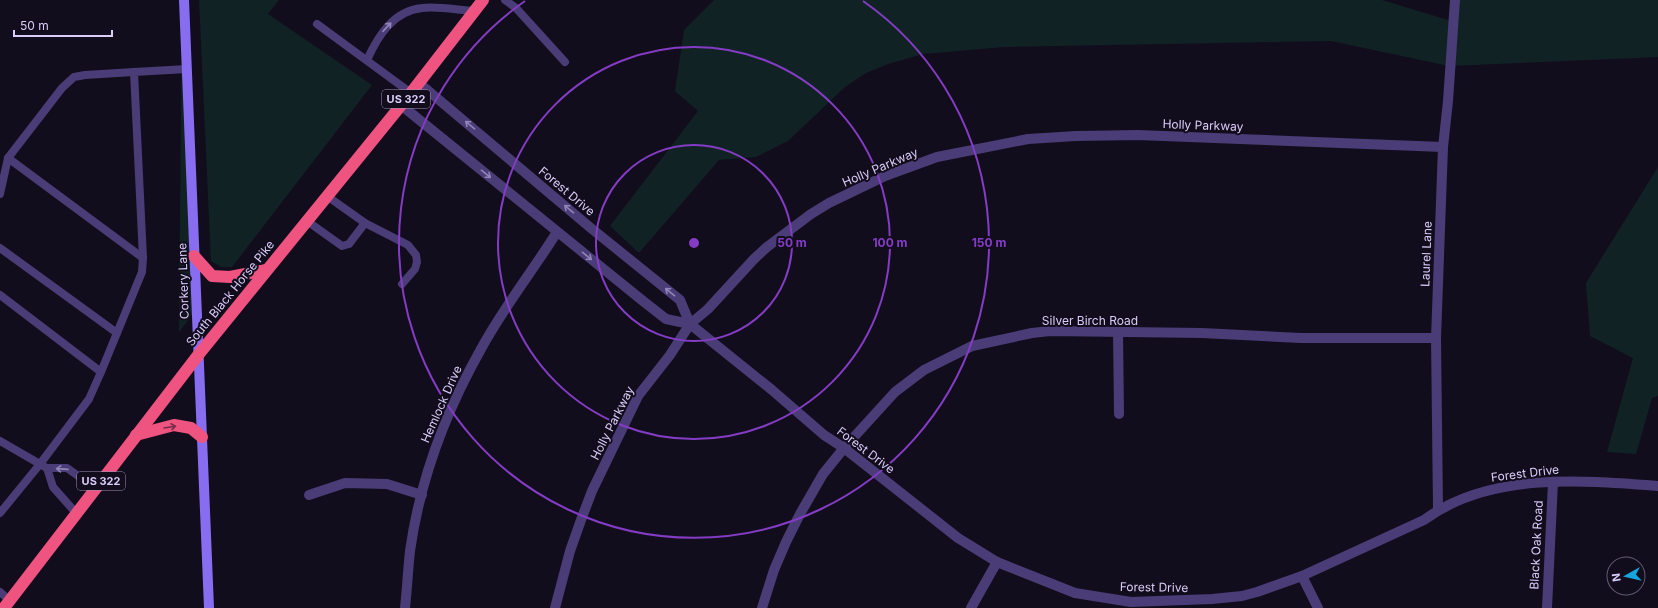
<svg xmlns="http://www.w3.org/2000/svg" width="1658" height="608" font-family="Inter,sans-serif">
	<rect width="100%" height="100%" fill="#120d1c"/>
	<g fill="#112225">
		<path d="M 182,0 L 201,303 L 179,332 Z"/>
		<path d="M 199,0 L 279,0 L 268,14 L 372,85 L 232,267 L 221,267 L 211,261 Z"/>
		<path d="M 714,0 L 1382,0 L 1455,22 L 1458,0 L 1658,0 L 1658,57 L 1449,66 L 1331,41 L 1004,47 L 923,54 L 888,64 L 866,73 L 845,87 L 788,141 L 756,157 L 719,160 L 639,253 L 610,226 L 698,111 L 675,91 L 684,30 Z"/>
		<path d="M 1658,167 L 1658,396 L 1652,398 L 1636,454 L 1607,452 L 1633,358 L 1590,336 L 1586,283 Z"/>
	</g>
	<g fill="none" stroke-linecap="round" stroke-linejoin="round">
		<g stroke="#4a3c76" stroke-width="8">
			<path d="M 505,0 L 516,8 L 565,62"/>
			<path d="M 317,24 L 411,93"/>
			<path d="M 367,60 C 378,36 393,11 422,8 C 437,6 458,10 474,11"/>
			<path d="M 8,158 L 143,258"/>
			<path d="M 0,194 L 8,158 L 62,88 L 74,77 L 85,75 L 134,72"/>
			<path d="M 327,196 L 365,223 L 408,245 L 416,255 L 417,262 L 415,269 L 402,284"/>
			<path d="M 307,221 L 342,246 L 349,244 L 365,223"/>
			<path d="M 0,248 L 117,333"/>
			<path d="M 0,295 L 101,372 L 89,399 L 40,464 L 0,513"/>
			<path d="M 101,372 L 142,272 L 143,258 L 134,72 L 187,69"/>
			<path d="M 0,441 L 45,467"/>
			<path d="M 76,513 L 53,487 L 47,468 L 67,468 L 95,488"/>
			<path d="M 0,592 L 9,600"/>
		</g>
		<g stroke="#4a3c76" stroke-width="10">
			<path d="M 419,83 L 592,229 L 680,300 L 690,324"/>
			<path d="M 401,105 L 643,301 L 666,319 L 690,324 L 772,390 L 824,435 L 844,448 L 958,538 L 997,562 L 1075,593 L 1131,602 L 1212,599 L 1242,596 L 1257,592 L 1302,576 L 1424,520 C 1489,472 1582,480 1658,486"/>
			<path d="M 1118,333 L 1119,414"/>
			<path d="M 309,495 L 345,483 L 387,484 L 422,495"/>
			<path d="M 1438,509 L 1436,338 L 1443,147 L 1448,101 L 1455,0"/>
			<path d="M 1302,576 L 1318,608"/>
			<path d="M 405,608 C 407,589 408,570 410,551 C 420,480 446,411 481,349 C 503,308 532,272 557,232"/>
			<path d="M 555,608 L 570,551 L 581,520 L 592,491 L 638,396 L 670,355 L 690,324 L 708,309 L 754,259 L 767,247 L 811,214 L 829,203 L 885,176 L 937,157 L 1028,139 L 1076,136 L 1138,135 L 1443,147"/>
			<path d="M 762,608 L 774,570 L 786,542 L 800,514 L 823,474 L 844,448 L 895,392 L 924,370 L 972,346 L 1032,333 L 1050,331 L 1202,333 L 1301,338 L 1436,338"/>
			<path d="M 971,608 L 997,562"/>
			<path d="M 1547,608 L 1553,482"/>
		</g>
		<path stroke="#896df1" stroke-width="10" d="M 184,0 L 209,608"/>
		<g stroke="#ef5380" stroke-width="12">
			<path d="M 194,256 L 212,276 L 230,277 L 266,270"/>
			<path d="M 136,435 L 174,425 L 191,428 L 202,437"/>
			<path d="M 4,608 L 199,354 L 411,93 L 483,0"/>
		</g>
	</g>
	<defs><path id="oneway-shaft" d="M-6 0H5M1.5-3L5.5 0L1.5 3" fill="none" stroke-width="1.6" stroke-linecap="round" stroke-linejoin="round"/></defs>
	<g stroke="#9284b8">
		<use href="#oneway-shaft" transform="translate(387 27) rotate(-47)"/>
		<use href="#oneway-shaft" transform="translate(470 125) rotate(-140)"/>
		<use href="#oneway-shaft" transform="translate(486 174) rotate(39)"/>
		<use href="#oneway-shaft" transform="translate(569 209) rotate(-140)"/>
		<use href="#oneway-shaft" transform="translate(587 256) rotate(39)"/>
		<use href="#oneway-shaft" transform="translate(670 292) rotate(-141)"/>
		<use href="#oneway-shaft" transform="translate(62 469) rotate(-176)"/>
	</g>
	<use stroke="#752c49" href="#oneway-shaft" transform="translate(170 427) rotate(-9)"/>
	<g fill="none" stroke="#843cc5" stroke-width="2">
		<circle cx="694" cy="243" r="98"/>
		<circle cx="694" cy="243" r="196"/>
		<path d="M863 1A295 295 0 1 1 525 1"/>
	</g>
	<g text-anchor="middle" dominant-baseline="central" stroke-width="4" stroke-linejoin="round" paint-order="stroke">
		<g fill="#120d1c" stroke="#9e93b7" stroke-width="1">
			<rect x="382" y="90" width="48" height="18" rx="3"/>
			<rect x="77" y="472" width="48" height="18" rx="3"/>
		</g>
		<g font-size="11" font-weight="bold" fill="#dacdfa">
			<text x="406" y="99">US 322</text>
			<text x="101" y="481">US 322</text>
		</g>
		<g font-size="12" fill="#dacdfa" stroke="#120d1c">
			<text transform="translate(1203 125) rotate(2)">Holly Parkway</text>
			<text transform="translate(880 167) rotate(-23)">Holly Parkway</text>
			<text transform="translate(567 191) rotate(40)">Forest Drive</text>
			<text transform="translate(1426 254) rotate(-88)">Laurel Lane</text>
			<text transform="translate(183 281) rotate(-92)">Corkery Lane</text>
			<text transform="translate(230 293) rotate(-51)">South Black Horse Pike</text>
			<text x="1090" y="320">Silver Birch Road</text>
			<text transform="translate(441 404) rotate(-66)">Hemlock Drive</text>
			<text transform="translate(612 423) rotate(-63)">Holly Parkway</text>
			<text transform="translate(866 450) rotate(37)">Forest Drive</text>
			<text transform="translate(1525 473) rotate(-7)">Forest Drive</text>
			<text transform="translate(1536 545) rotate(-87)">Black Oak Road</text>
			<text transform="translate(1154 587) rotate(1)">Forest Drive</text>
		</g>
	</g>
	<circle cx="694" cy="243" r="6" fill="#843cc5" stroke="#120d1c" stroke-width="2"/>
	<g font-size="12" text-anchor="middle" font-weight="bold" fill="#843cc5" stroke="#120d1c" stroke-width="4" stroke-linejoin="round" paint-order="stroke">
		<text x="792" y="247">50 m</text>
		<text x="890" y="247">100 m</text>
		<text x="989" y="247">150 m</text>
	</g>
	<g transform="translate(1626 576) rotate(262)"><circle r="19" fill="#120d1c" stroke="#625a75"/>
	<path d="M0-3L7 15L0 10L-7 15Z" fill="#15a4de"/>
	<text y="-6" font-size="11" font-weight="bold" text-anchor="middle" fill="#dacdfa">N</text>
	</g>
	<path d="M14 30v6h98v-6" fill="none" stroke="#dacdfa" stroke-width="2"/>
	<text x="20" y="30" font-size="12" fill="#dacdfa" stroke="#120d1c" stroke-width="3" paint-order="stroke">50 m</text>
</svg>
